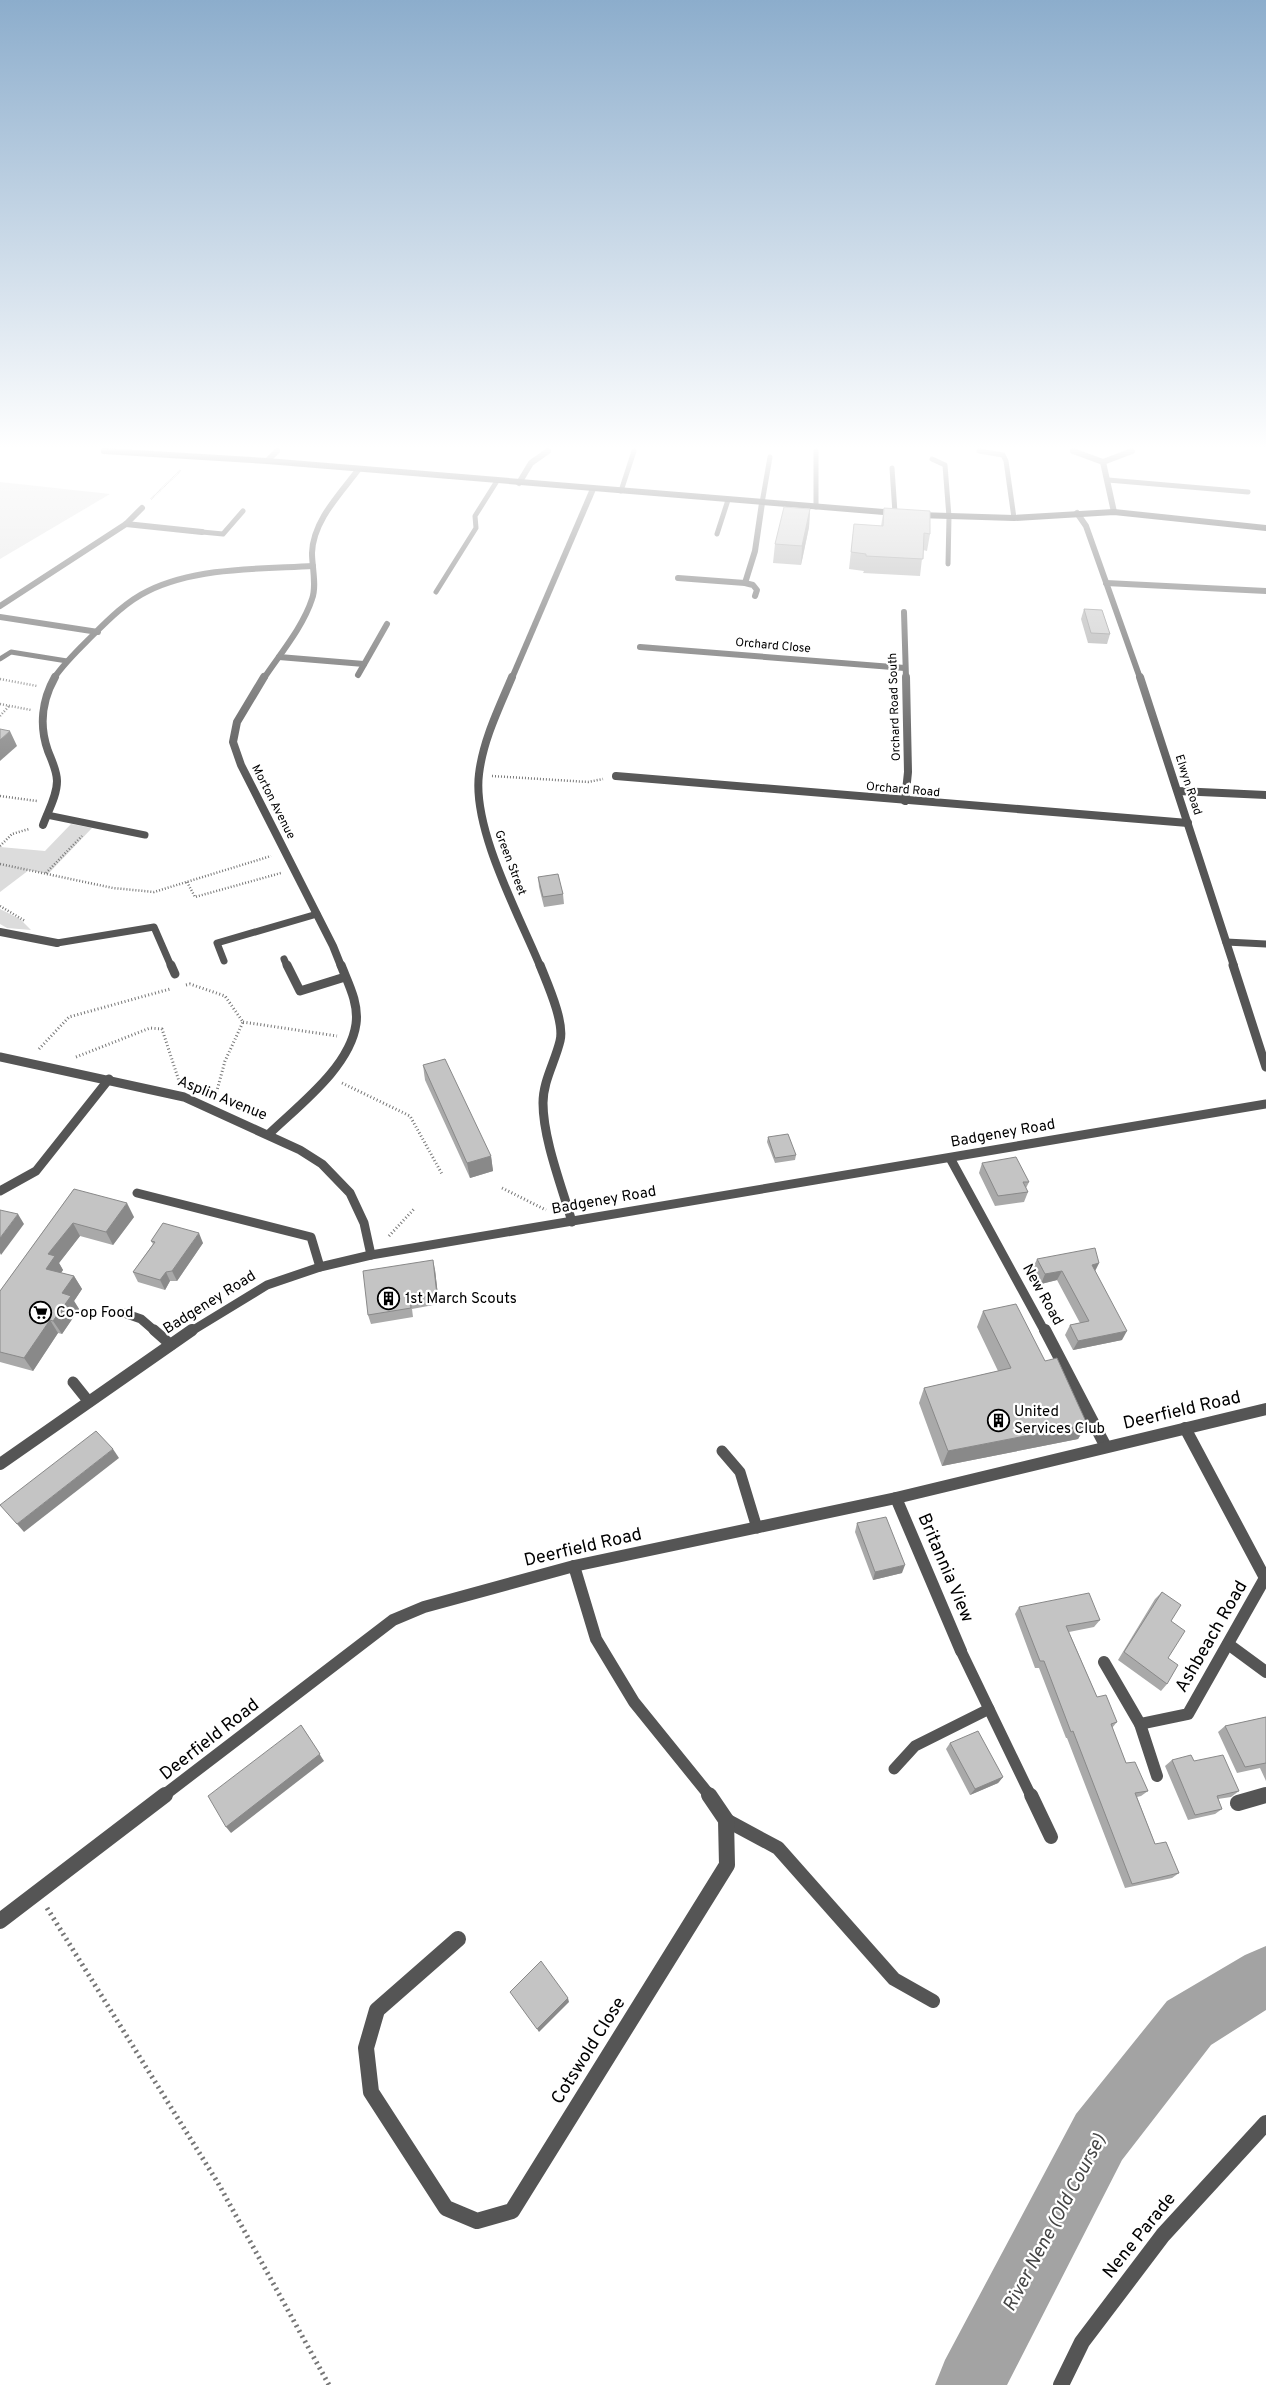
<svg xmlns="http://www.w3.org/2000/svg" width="1266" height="2385" font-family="Overpass,sans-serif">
	<rect width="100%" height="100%" fill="#fff"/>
	<g fill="#dcdcdc">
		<path d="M 0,482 L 110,494 L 0,559 Z"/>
		<path d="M 71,824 L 92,828 L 48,874 L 29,870 L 0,892 L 0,847 L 45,851 Z"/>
		<path d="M 0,909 L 20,919 L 31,930 L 7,928 L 0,924 Z"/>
	</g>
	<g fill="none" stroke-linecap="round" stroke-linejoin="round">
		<path fill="#a3a3a3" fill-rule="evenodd" d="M 1266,1946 L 1266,2010 L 1211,2045 L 1122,2160 L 1007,2385 L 935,2385 L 945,2360 L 1076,2114 L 1167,2001 L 1245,1955 Z"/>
		<path stroke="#777" stroke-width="2" stroke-dasharray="0.5 1" stroke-linecap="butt" d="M 151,499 L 181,470"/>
		<g stroke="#777" stroke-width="2.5" stroke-dasharray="1 2" stroke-linecap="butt">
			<path d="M 0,679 L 37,686"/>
			<path d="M 0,704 L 31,710"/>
			<path d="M 0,716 L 9,706"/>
			<path d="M 492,776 L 588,782 L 603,779"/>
			<path d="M 0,796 L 37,801"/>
			<path d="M 0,846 L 12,834 L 29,829"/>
			<path d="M 0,864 L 113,888 L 154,892 L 271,856"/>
			<path d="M 46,873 L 82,836"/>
			<path d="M 187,882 L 195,897 L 281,873"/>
			<path d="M 0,906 L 25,921"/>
		</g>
		<g stroke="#777" stroke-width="3" stroke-dasharray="1 2.5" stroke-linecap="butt">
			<path d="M 186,985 L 190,984 L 225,996 L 243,1022 L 225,1061 L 216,1094"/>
			<path d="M 243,1022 L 337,1036"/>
			<path d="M 39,1049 L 69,1017 L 170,989"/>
			<path d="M 76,1057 L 150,1028 L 162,1029 L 179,1081"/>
			<path d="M 342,1083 L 410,1116 L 442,1174"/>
			<path d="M 502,1188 L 546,1210"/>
			<path d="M 389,1236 L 414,1209"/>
		</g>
		<path stroke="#777" stroke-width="5" stroke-dasharray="2 4" stroke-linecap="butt" d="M 47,1908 L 218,2183 L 329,2385"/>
		<g stroke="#555" stroke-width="5">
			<path d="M 816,451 L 816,507"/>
			<path d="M 979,451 L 1003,455 L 1006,461 L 1014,518"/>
			<path d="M 932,459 L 945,465 L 949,517 L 948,564"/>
			<path d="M 892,468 L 895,513"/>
			<path d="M 1108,480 L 1248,492"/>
			<path d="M 621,491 L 634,451"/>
			<path d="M 762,503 L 770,457"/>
			<path d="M 202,532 L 223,534 L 243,511"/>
			<path d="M 717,534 L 728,500"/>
			<path d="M 436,592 L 476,528 L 475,516 L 497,481"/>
			<path d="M 0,659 L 11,652 L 67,661"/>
		</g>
		<g stroke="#555" stroke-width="7">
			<path d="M 47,815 L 145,835"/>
			<path d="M 1226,942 L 1266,944"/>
			<path d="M 57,943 L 154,927 L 171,966"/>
			<path d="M 284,959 L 287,966"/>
			<path d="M 224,961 L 217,943 L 317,914"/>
		</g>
		<g stroke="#555" stroke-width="9">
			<path d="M 171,965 L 175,974"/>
			<path d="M 287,965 L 300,991 L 345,977"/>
			<path d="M 137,1193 L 311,1237 L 320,1267"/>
			<path d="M 121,1312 L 141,1319 L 156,1332"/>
		</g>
		<g stroke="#555" stroke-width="11">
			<path d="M 154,1330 L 171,1345"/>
			<path d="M 73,1382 L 89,1402"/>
			<path d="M 722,1451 L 740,1472 L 757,1528"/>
			<path d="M 961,1651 L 1031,1796"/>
			<path d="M 894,1769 L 915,1746 L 989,1709"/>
		</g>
		<g stroke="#555" stroke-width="14">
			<path d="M 1031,1795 L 1051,1837"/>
			<path d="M 726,1820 L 778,1848 L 894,1979 L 933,2001"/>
		</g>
		<path stroke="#555" stroke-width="16" d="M 1061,2385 L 1082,2342 L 1163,2235 L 1266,2123"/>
		<g stroke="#555" stroke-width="6">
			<path d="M 1073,451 L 1103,462 L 1132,451"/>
			<path d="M 267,461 L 277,451"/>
			<path d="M 1103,462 L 1114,512"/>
			<path d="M 519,483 L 531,463 L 548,451"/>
			<path d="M 126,524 L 202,532"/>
			<path d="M 678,578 L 745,583 L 753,585 L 757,590 L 755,596"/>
			<path d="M 745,583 L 755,551 L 762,503"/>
			<path d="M 1106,583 L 1266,591"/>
			<path d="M 0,606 L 126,524 L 142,508"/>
			<path d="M 904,612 L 906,678"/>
			<path d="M 0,617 L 98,632"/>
			<path d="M 640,647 L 905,668"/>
			<path d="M 279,657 L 364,664"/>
			<path d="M 358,675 L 387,624"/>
			<path d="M 54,678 C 65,662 79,649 92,636 C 109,619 127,601 148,591 C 197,567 260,569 313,566"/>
			<path d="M 264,678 C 280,654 303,627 312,599 C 317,586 312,567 312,553 C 313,521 340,494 358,470"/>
			<path d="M 512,678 L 593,489"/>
		</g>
		<g stroke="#555" stroke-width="8">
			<path d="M 264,677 L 237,722 L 233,742 L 241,765 L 333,946 L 341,966"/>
			<path d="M 512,677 C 499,708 483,740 479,774 C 472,829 519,915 540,966"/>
			<path d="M 616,776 L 1188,823"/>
			<path d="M 1178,791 L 1266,795"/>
			<path d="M 905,801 L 908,772 L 906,677"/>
			<path d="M 43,825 C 48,811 57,796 57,781 C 57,771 52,761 48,751 C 39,726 42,700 55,677"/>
			<path d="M 0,932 L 57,943"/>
		</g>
		<g stroke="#555" stroke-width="9">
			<path d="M 540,965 C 547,983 565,1022 560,1041 C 555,1062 543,1081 543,1103 C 543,1139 562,1187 572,1222"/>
			<path d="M 0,1057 L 184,1097 L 300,1150 L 322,1164 L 350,1193 L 364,1223 L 371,1255"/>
			<path d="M 269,1134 C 299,1105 350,1067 356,1024 C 359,1003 348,983 341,965"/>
			<path d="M 950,1158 L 1045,1332"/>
			<path d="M 0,1191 L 36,1171 L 109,1079"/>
			<path d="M 190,1332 L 267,1285 L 320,1267 L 371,1255 L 1266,1104"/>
		</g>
		<g stroke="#555" stroke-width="12">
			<path d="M 1045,1330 L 1106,1447"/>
			<path d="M 0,1464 L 192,1330"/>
			<path d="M 896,1498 L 961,1651"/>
			<path d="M 574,1566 L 596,1639 L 634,1702 L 710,1796"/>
			<path d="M 1228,1644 L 1266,1672"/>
			<path d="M 1104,1662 L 1140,1724 L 1157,1776"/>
			<path d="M 1140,1724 L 1188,1714 L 1265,1578 L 1185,1428"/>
			<path d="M 163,1796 L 393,1620 L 424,1607 L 574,1566 L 896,1498 L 1266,1409"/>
			<path d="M 1263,1796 L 1266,1795"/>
		</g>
		<g stroke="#555" stroke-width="16">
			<path d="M 1238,1803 L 1266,1795"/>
			<path d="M 0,1921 L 165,1795"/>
			<path d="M 458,1939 L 377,2010 L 366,2048 L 371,2092 L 446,2208 L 477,2221 L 512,2211 L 727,1865 L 726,1820 L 709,1795"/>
		</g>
		<path stroke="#555" stroke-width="6" d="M 1077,513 L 1086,526 L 1140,678"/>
		<path stroke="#555" stroke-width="8" d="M 1140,677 L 1234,966"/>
		<path stroke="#555" stroke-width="9" d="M 1233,965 L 1266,1067"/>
		<g stroke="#222" stroke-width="6">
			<path d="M 104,451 L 267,461 L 896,513"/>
			<path d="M 918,515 L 1014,518 L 1114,512 L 1266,528"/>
		</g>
	</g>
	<g fill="#a9a9a9">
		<path d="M 884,508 L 930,534 L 927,551 L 923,550 L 920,576 L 863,573 L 864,571 L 849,569 L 854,524 L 881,526 Z"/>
		<path d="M 810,509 L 809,527 L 801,565 L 773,563 L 775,544 Z"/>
		<path d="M 1084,609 L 1110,634 L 1107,644 L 1088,643 L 1081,619 Z"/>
		<path d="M 538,877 L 563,894 L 564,904 L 544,907 L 539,887 Z"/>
		<path d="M 423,1065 L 491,1156 L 493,1171 L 470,1178 L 425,1080 Z"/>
		<path d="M 768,1137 L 796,1155 L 795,1160 L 775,1163 L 767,1142 Z"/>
		<path d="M 982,1163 L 1029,1182 L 1026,1188 L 1028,1192 L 1024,1202 L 995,1206 L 979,1173 Z"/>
		<path d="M 74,1189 L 134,1217 L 113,1245 L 80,1236 L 59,1263 L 63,1270 L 61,1273 L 74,1276 L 82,1289 L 74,1301 L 79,1309 L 62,1334 L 58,1333 L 33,1371 L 0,1362 L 0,1291 Z"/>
		<path d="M 151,1241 L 203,1243 L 177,1281 L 170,1281 L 165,1290 L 138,1282 L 133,1272 L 153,1244 Z"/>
		<path d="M 1037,1259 L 1099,1263 L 1095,1271 L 1122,1340 L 1073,1350 L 1065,1335 L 1070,1325 L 1080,1323 L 1057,1280 L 1041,1284 L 1033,1268 Z"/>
		<path d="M 435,1270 L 439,1304 L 412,1309 L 413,1317 L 371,1324 L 368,1315 Z"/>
		<path d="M 983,1311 L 1045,1361 L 1087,1424 L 1078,1439 L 942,1466 L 919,1403 L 924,1388 L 998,1371 L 977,1327 Z"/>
		<path d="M 857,1523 L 902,1573 L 873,1580 L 855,1532 Z"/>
		<path d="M 1162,1592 L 1171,1621 L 1168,1658 L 1167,1684 L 1161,1691 L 1118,1660 L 1155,1599 Z"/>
		<path d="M 1019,1607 L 1100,1620 L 1094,1627 L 1069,1632 L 1097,1697 L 1117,1722 L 1112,1728 L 1126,1763 L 1148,1791 L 1141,1796 L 1137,1797 L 1155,1844 L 1179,1873 L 1172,1878 L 1125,1888 L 1067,1738 L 1066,1738 L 1039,1668 L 1035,1668 L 1015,1614 Z"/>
		<path d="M 1266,1717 L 1266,1781 L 1260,1768 L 1237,1773 L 1218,1732 L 1225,1726 Z"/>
		<path d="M 950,1743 L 1003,1777 L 998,1783 L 970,1795 L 946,1749 Z"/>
		<path d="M 1172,1760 L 1239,1791 L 1231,1797 L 1218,1799 L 1222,1809 L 1215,1814 L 1188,1820 L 1165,1766 Z"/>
	</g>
	<g fill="#898989">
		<path d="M 810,509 L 809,527 L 801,565 L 802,546 Z"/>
		<path d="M 10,731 L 17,746 L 0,761 L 0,740 Z"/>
		<path d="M 491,1156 L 493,1171 L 470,1178 L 467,1163 Z"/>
		<path d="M 127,1203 L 134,1217 L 113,1245 L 106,1232 Z"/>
		<path d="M 18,1214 L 24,1224 L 1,1255 L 0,1253 L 0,1238 Z"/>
		<path d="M 73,1223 L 80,1236 L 59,1263 L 63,1270 L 54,1282 L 46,1269 L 48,1254 Z"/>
		<path d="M 199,1233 L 203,1243 L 177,1281 L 172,1271 Z"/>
		<path d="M 433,1260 L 435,1270 L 439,1304 L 437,1295 Z"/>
		<path d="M 1099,1263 L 1094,1273 L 1092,1265 Z"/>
		<path d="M 1062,1271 L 1057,1280 L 1041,1284 L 1045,1274 Z"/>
		<path d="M 166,1272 L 170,1281 L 165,1290 L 160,1280 Z"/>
		<path d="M 74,1276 L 82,1289 L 74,1301 L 79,1309 L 62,1334 L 53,1321 L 62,1293 Z"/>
		<path d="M 50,1320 L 58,1333 L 33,1371 L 24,1358 Z"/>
		<path d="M 1127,1331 L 1122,1340 L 1073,1350 L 1078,1341 Z"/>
		<path d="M 1087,1424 L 1078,1439 L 942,1466 L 948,1451 Z"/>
		<path d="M 113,1449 L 119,1458 L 24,1532 L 17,1524 Z"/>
		<path d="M 905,1565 L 902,1573 L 873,1580 L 875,1572 Z"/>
		<path d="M 301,1725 L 324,1761 L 231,1833 L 226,1827 Z"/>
		<path d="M 1003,1777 L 998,1783 L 970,1795 L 975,1789 Z"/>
		<path d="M 568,1998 L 569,2002 L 539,2032 L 537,2029 Z"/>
	</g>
	<g fill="#c4c4c4" stroke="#898989">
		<path d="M 784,507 L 810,509 L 802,546 L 775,544 Z"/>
		<path d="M 884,508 L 930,511 L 930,534 L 924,533 L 923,559 L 866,556 L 866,554 L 851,552 L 854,524 L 883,526 Z"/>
		<path d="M 1084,609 L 1102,610 L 1110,634 L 1091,633 Z"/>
		<path d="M 0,729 L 10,731 L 0,740 Z"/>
		<path d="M 558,874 L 563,894 L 543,897 L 538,877 Z"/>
		<path d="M 445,1059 L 491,1156 L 467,1163 L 423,1065 Z"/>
		<path d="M 788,1134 L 796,1155 L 775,1158 L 768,1137 Z"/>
		<path d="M 1016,1157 L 1029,1182 L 1023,1182 L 1028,1192 L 998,1196 L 982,1163 Z"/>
		<path d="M 74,1189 L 127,1203 L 106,1232 L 73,1223 L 48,1254 L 55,1256 L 46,1269 L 74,1276 L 62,1293 L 71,1296 L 53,1321 L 50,1320 L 24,1358 L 0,1352 L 0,1291 Z"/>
		<path d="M 0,1210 L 18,1214 L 0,1238 Z"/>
		<path d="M 163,1223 L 199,1233 L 172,1271 L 166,1272 L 160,1280 L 133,1272 L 155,1242 L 151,1241 Z"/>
		<path d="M 1095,1248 L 1099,1263 L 1092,1265 L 1127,1331 L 1078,1341 L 1070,1325 L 1089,1321 L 1062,1271 L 1045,1274 L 1037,1259 Z"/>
		<path d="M 433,1260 L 437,1295 L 410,1299 L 411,1308 L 368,1315 L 363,1271 Z"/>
		<path d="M 1016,1304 L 1045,1361 L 1057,1358 L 1087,1424 L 948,1451 L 924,1388 L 1011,1368 L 983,1311 Z"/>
		<path d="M 96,1431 L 113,1449 L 17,1524 L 0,1505 Z"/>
		<path d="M 886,1517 L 905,1565 L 875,1572 L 857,1523 Z"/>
		<path d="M 1162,1592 L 1181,1605 L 1171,1621 L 1185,1631 L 1168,1658 L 1178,1665 L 1167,1684 L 1124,1652 Z"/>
		<path d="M 1089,1593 L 1100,1620 L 1066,1626 L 1097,1697 L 1106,1695 L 1117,1722 L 1111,1724 L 1126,1763 L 1135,1762 L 1148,1791 L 1135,1793 L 1155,1844 L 1166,1842 L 1179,1873 L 1132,1884 L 1073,1731 L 1071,1732 L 1044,1661 L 1040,1661 L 1019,1607 Z"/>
		<path d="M 1266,1717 L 1266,1763 L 1245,1767 L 1225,1726 Z"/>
		<path d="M 301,1725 L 320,1754 L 226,1827 L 208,1796 Z"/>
		<path d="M 978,1731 L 1003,1777 L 975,1789 L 950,1743 Z"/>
		<path d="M 1191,1755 L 1194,1761 L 1223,1755 L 1239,1791 L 1217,1796 L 1222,1809 L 1195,1815 L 1172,1760 Z"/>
		<path d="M 541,1961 L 568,1998 L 537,2029 L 510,1992 Z"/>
	</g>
	<linearGradient id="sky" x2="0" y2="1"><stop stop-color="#8cadcc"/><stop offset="0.57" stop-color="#fff"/><stop offset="1" stop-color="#fff" stop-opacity="0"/></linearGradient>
	<rect width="1266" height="785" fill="url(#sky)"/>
	<defs>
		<symbol id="building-ring" viewBox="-11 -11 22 22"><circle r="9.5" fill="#fff" stroke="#000" stroke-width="1.5"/><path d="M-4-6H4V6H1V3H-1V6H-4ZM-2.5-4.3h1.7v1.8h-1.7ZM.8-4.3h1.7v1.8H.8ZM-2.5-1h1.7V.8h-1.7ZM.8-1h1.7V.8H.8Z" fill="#000"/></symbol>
		<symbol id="supermarket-ring" viewBox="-11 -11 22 22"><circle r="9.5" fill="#fff" stroke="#000" stroke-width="1.5"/><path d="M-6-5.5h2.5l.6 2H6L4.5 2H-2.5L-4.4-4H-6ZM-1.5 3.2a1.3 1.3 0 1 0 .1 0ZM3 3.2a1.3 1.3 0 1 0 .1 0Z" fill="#000"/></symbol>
	</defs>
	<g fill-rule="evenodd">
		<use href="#building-ring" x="376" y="1286" width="25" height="25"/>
		<use href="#supermarket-ring" x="28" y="1300" width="25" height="25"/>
		<use href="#building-ring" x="986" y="1408" width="25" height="25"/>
	</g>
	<g text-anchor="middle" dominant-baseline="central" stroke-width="4.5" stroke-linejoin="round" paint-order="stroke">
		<g font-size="12" fill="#000" stroke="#fff">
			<text transform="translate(773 646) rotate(5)">Orchard Close</text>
			<text transform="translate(895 707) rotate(-92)">Orchard Road South</text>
			<text transform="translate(1188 785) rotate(72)">Elwyn Road</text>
			<text transform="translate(903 790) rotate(5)">Orchard Road</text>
			<text transform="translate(273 802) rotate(63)">Morton Avenue</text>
			<text transform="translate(510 863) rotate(69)">Green Street</text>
		</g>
		<g font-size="15" fill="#000" stroke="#fff">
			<text transform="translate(222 1099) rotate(22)">Asplin Avenue</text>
			<text transform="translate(1003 1134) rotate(-10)">Badgeney Road</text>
			<text transform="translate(604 1201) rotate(-10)">Badgeney Road</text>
			<text transform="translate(1042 1295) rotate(61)">New Road</text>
			<text transform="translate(210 1303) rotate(-32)">Badgeney Road</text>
		</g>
		<g font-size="15" fill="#000" stroke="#fff" text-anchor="start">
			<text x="405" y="1299">1st March Scouts</text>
			<text x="56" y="1313">Co-op Food</text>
			<text x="1014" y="1412">United<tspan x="1014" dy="17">Services Club</tspan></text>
		</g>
		<g font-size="18" fill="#000" stroke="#fff">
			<text transform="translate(1182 1411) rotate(-13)">Deerfield Road</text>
			<text transform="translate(583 1548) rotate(-13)">Deerfield Road</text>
			<text transform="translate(945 1568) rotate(67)">Britannia View</text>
			<text transform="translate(1212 1637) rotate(-60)">Ashbeach Road</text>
			<text transform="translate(210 1740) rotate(-38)">Deerfield Road</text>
			<text transform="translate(589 2051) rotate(-58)">Cotswold Close</text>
			<text transform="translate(1140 2236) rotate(-51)">Nene Parade</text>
		</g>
		<g font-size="19" font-style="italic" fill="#444" stroke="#fff">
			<text transform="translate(1055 2223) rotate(-62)">River Nene (Old Course)</text>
		</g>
	</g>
</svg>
